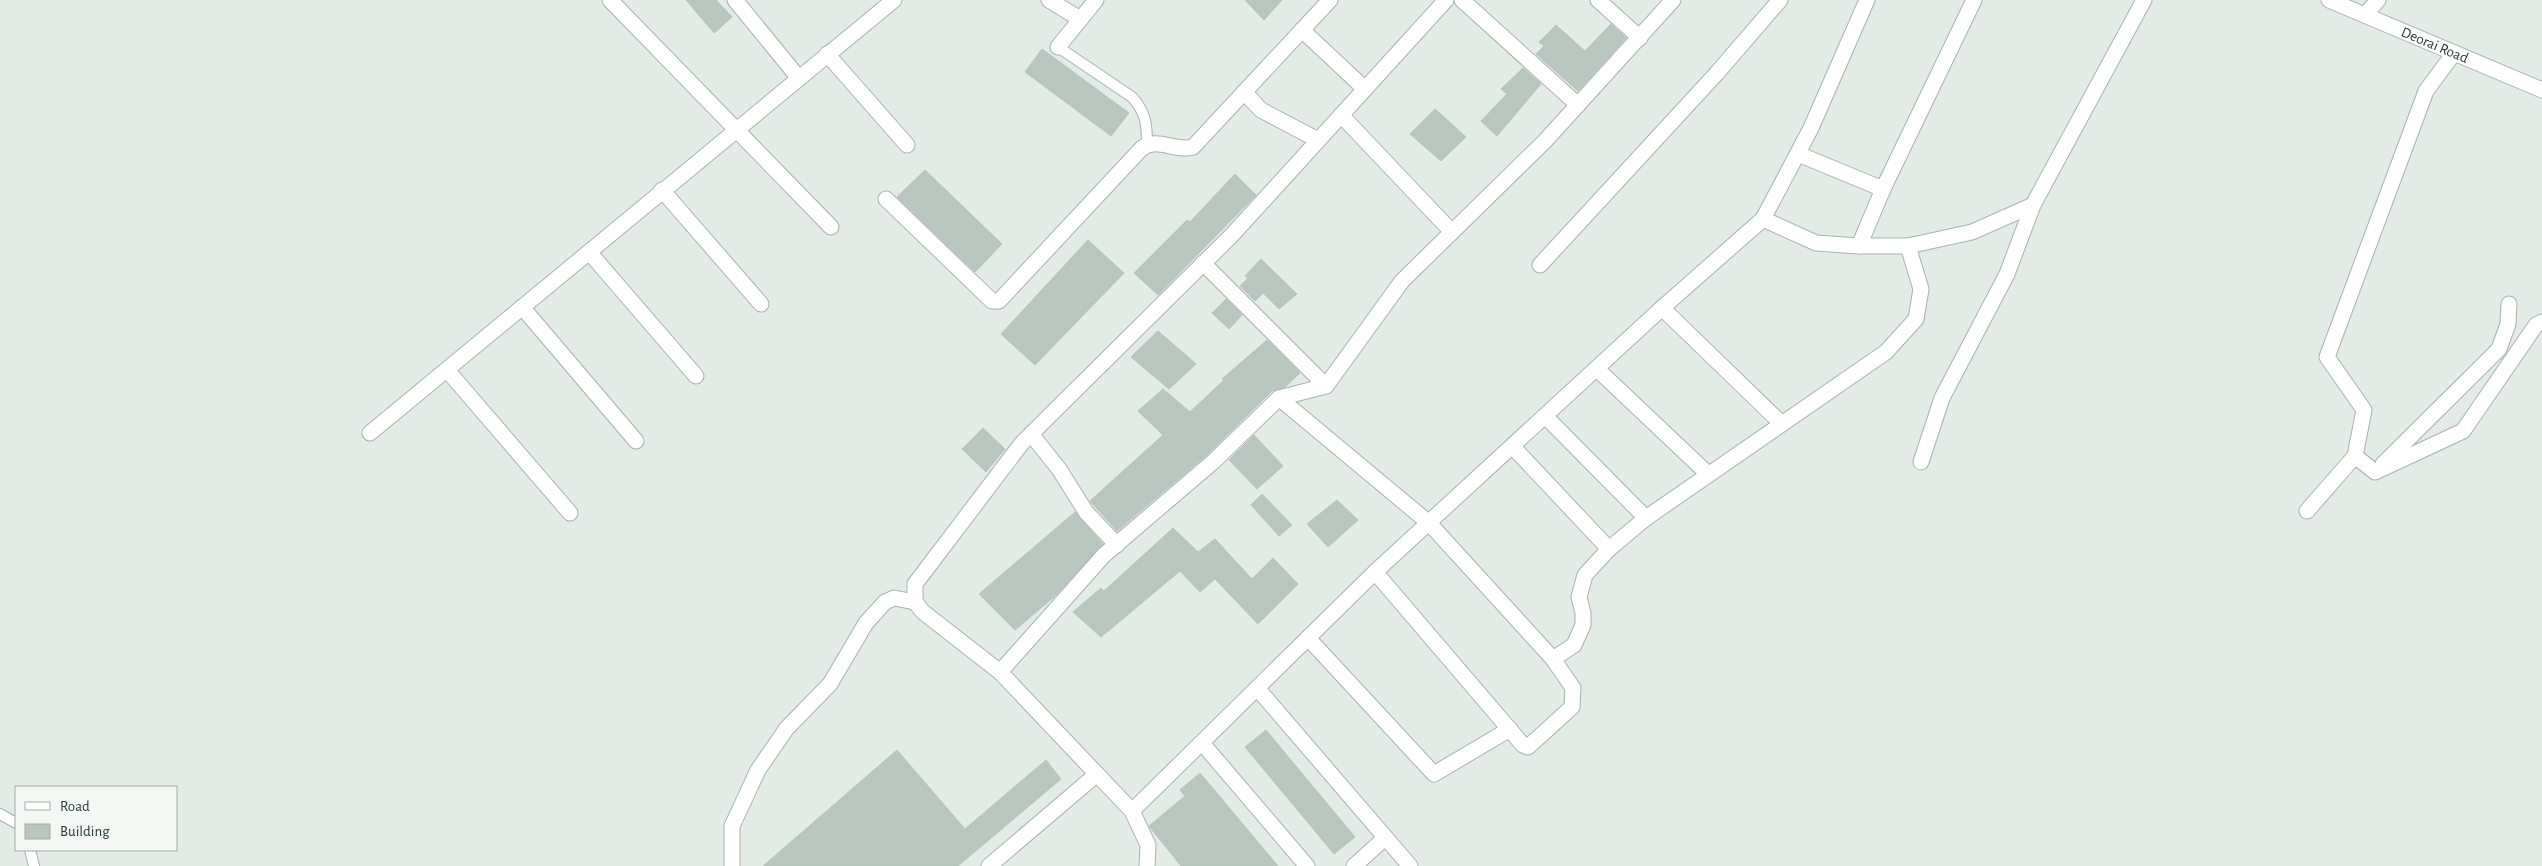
<svg xmlns="http://www.w3.org/2000/svg" width="2542" height="866" font-family="'Alegreya Sans',sans-serif">
	<rect width="100%" height="100%" fill="#e2ebe6"/>
	<g fill="#b8c6bf" stroke="#b5c5bc">
		<path d="M 686,0 L 716,0 L 732,17 L 714,33 Z"/>
		<path d="M 1245,0 L 1282,0 L 1264,20 Z"/>
		<path d="M 1611,24 L 1626,38 L 1578,91 L 1536,54 L 1544,46 L 1539,42 L 1556,25 L 1585,51 Z"/>
		<path d="M 1042,49 L 1129,113 L 1111,136 L 1025,72 Z"/>
		<path d="M 1523,68 L 1541,84 L 1497,136 L 1481,121 L 1507,94 L 1501,89 Z"/>
		<path d="M 1435,109 L 1466,137 L 1441,161 L 1410,134 Z"/>
		<path d="M 925,170 L 1002,244 L 975,272 L 897,197 Z"/>
		<path d="M 1235,174 L 1256,195 L 1158,295 L 1134,273 L 1187,220 L 1190,222 Z"/>
		<path d="M 1088,240 L 1124,273 L 1035,365 L 1001,334 Z"/>
		<path d="M 1261,259 L 1297,294 L 1279,309 L 1263,293 L 1255,301 L 1240,286 L 1248,278 L 1245,276 Z"/>
		<path d="M 1226,299 L 1242,315 L 1229,329 L 1212,313 Z"/>
		<path d="M 1158,331 L 1196,364 L 1169,389 L 1131,357 Z"/>
		<path d="M 1267,340 L 1300,373 L 1285,387 L 1272,391 L 1208,454 L 1117,531 L 1090,501 L 1163,435 L 1138,411 L 1163,389 L 1190,412 L 1224,380 L 1222,379 Z"/>
		<path d="M 983,428 L 1005,449 L 986,472 L 962,449 Z"/>
		<path d="M 1254,435 L 1283,466 L 1257,489 L 1229,460 Z"/>
		<path d="M 1262,494 L 1292,525 L 1279,536 L 1251,505 Z"/>
		<path d="M 1337,500 L 1358,520 L 1328,547 L 1307,524 Z"/>
		<path d="M 1075,512 L 1103,544 L 1055,596 L 1015,630 L 979,594 Z"/>
		<path d="M 1173,528 L 1198,552 L 1215,539 L 1252,579 L 1273,558 L 1298,584 L 1258,624 L 1215,579 L 1200,592 L 1180,571 L 1101,637 L 1073,612 L 1101,588 L 1104,591 Z"/>
		<path d="M 1266,730 L 1355,837 L 1334,854 L 1245,747 Z"/>
		<path d="M 897,750 L 965,829 L 1046,760 L 1061,779 L 958,866 L 763,866 Z"/>
		<path d="M 1200,773 L 1278,866 L 1181,866 L 1149,826 L 1185,796 L 1180,790 Z"/>
	</g>
	<g fill="none" stroke-linecap="round" stroke-linejoin="round">
		<defs>
			<g id="service">
				<path d="M 1058,47 L 1132,97 C 1146,112 1147,125 1147,144"/>
				<path d="M 0,814 L 16,823"/>
				<path d="M 30,850 L 34,866"/>
			</g>
			<g id="minor">
				<path d="M 610,0 L 831,227"/>
				<path d="M 735,0 L 798,77"/>
				<path d="M 1049,0 L 1080,19"/>
				<path d="M 1462,0 L 1578,105"/>
				<path d="M 1598,0 L 1640,38"/>
				<path d="M 2365,15 L 2378,0"/>
				<path d="M 1302,30 L 1365,89"/>
				<path d="M 1058,47 L 1096,0"/>
				<path d="M 827,54 L 907,145"/>
				<path d="M 1244,92 L 1261,110 L 1318,140"/>
				<path d="M 1341,115 L 1452,232"/>
				<path d="M 1798,154 L 1883,189"/>
				<path d="M 662,190 L 761,304"/>
				<path d="M 886,199 L 992,301 L 999,301 L 1142,148 C 1158,137 1175,152 1193,147 L 1330,0"/>
				<path d="M 1763,219 L 1811,128 L 1867,0"/>
				<path d="M 1859,246 L 1908,246"/>
				<path d="M 589,252 L 696,376"/>
				<path d="M 1203,263 L 1326,386"/>
				<path d="M 1540,265 L 1717,73 L 1780,0"/>
				<path d="M 522,307 L 636,441"/>
				<path d="M 1662,308 L 1782,424"/>
				<path d="M 1597,369 L 1708,474"/>
				<path d="M 447,370 L 570,513"/>
				<path d="M 1279,398 L 1429,523 L 1553,659 L 1574,645 L 1583,625 L 1583,613 L 1579,597 L 1585,575 L 1609,549 L 1646,518 L 1886,352 L 1916,319 L 1921,289 L 1908,246 L 1972,232 L 2033,205"/>
				<path d="M 1545,416 L 1646,518"/>
				<path d="M 370,433 L 894,0"/>
				<path d="M 1031,434 L 1059,469 L 1086,512 L 1117,545"/>
				<path d="M 1513,447 L 1609,549"/>
				<path d="M 2355,456 L 2364,410 L 2327,357 L 2426,91 L 2454,53"/>
				<path d="M 1921,462 L 1942,398 L 2007,274 L 2033,205 L 2144,0"/>
				<path d="M 2383,464 L 2499,349 L 2508,324 L 2509,304"/>
				<path d="M 2307,511 L 2355,456 L 2375,472 L 2463,431 L 2536,325 L 2542,322"/>
				<path d="M 1375,572 L 1523,745 L 1528,747 L 1572,707 L 1573,688 L 1553,659"/>
				<path d="M 1308,638 L 1434,774 L 1510,729"/>
				<path d="M 1000,672 L 1104,555 L 1214,461 L 1279,398 L 1326,386 L 1402,281 L 1545,141 L 1673,0"/>
				<path d="M 1257,688 L 1410,866"/>
				<path d="M 1202,743 L 1307,866"/>
				<path d="M 1132,811 L 1375,572 L 1662,308 L 1763,219 L 1816,243 L 1859,246 L 1883,189 L 1974,0"/>
				<path d="M 732,866 L 732,826 L 758,770 L 787,728 L 830,684 L 866,623 L 885,602 L 894,598 L 915,602"/>
				<path d="M 989,866 L 1097,774"/>
				<path d="M 1147,866 L 1148,845 L 1132,811 L 1000,672 L 923,612 L 915,602 L 915,584 L 1022,443 L 1232,235 L 1446,0"/>
				<path d="M 1354,866 L 1385,838"/>
			</g>
			<g id="tertiary">
				<path id="s1" d="M 2329,0 L 2542,90"/>
			</g>
		</defs>
		<use href="#service" stroke="#a5b3ac" stroke-width="12"/>
		<use href="#minor" stroke="#a5b3ac" stroke-width="17"/>
		<use href="#tertiary" stroke="#a5b3ac" stroke-width="17"/>
		<use href="#service" stroke="#fff" stroke-width="10"/>
		<use href="#minor" stroke="#fff" stroke-width="15"/>
		<use href="#tertiary" stroke="#fff" stroke-width="15"/>
	</g>
	<g text-anchor="middle" dominant-baseline="central" stroke-width="4.5" stroke-linejoin="round" paint-order="stroke">
		<g font-size="15" fill="#233b32" stroke="#f3f8f5">
			<text stroke="none"><textPath href="#s1" startOffset="115">Deorai Road</textPath></text>
		</g>
	</g>
	<rect x="15" y="786" width="162" height="65" fill="#f3f8f5" stroke="#a0aca7"/>
	<rect x="25" y="802" width="25" height="8" fill="#ffffff" stroke="#a0aca7"/>
	<text x="60" y="811" font-size="15" fill="#233b32">Road</text>
	<rect x="25" y="824" width="25" height="15" fill="#b8c6bf" stroke="#a0aca7"/>
	<text x="60" y="836" font-size="15" fill="#233b32">Building</text>
</svg>
